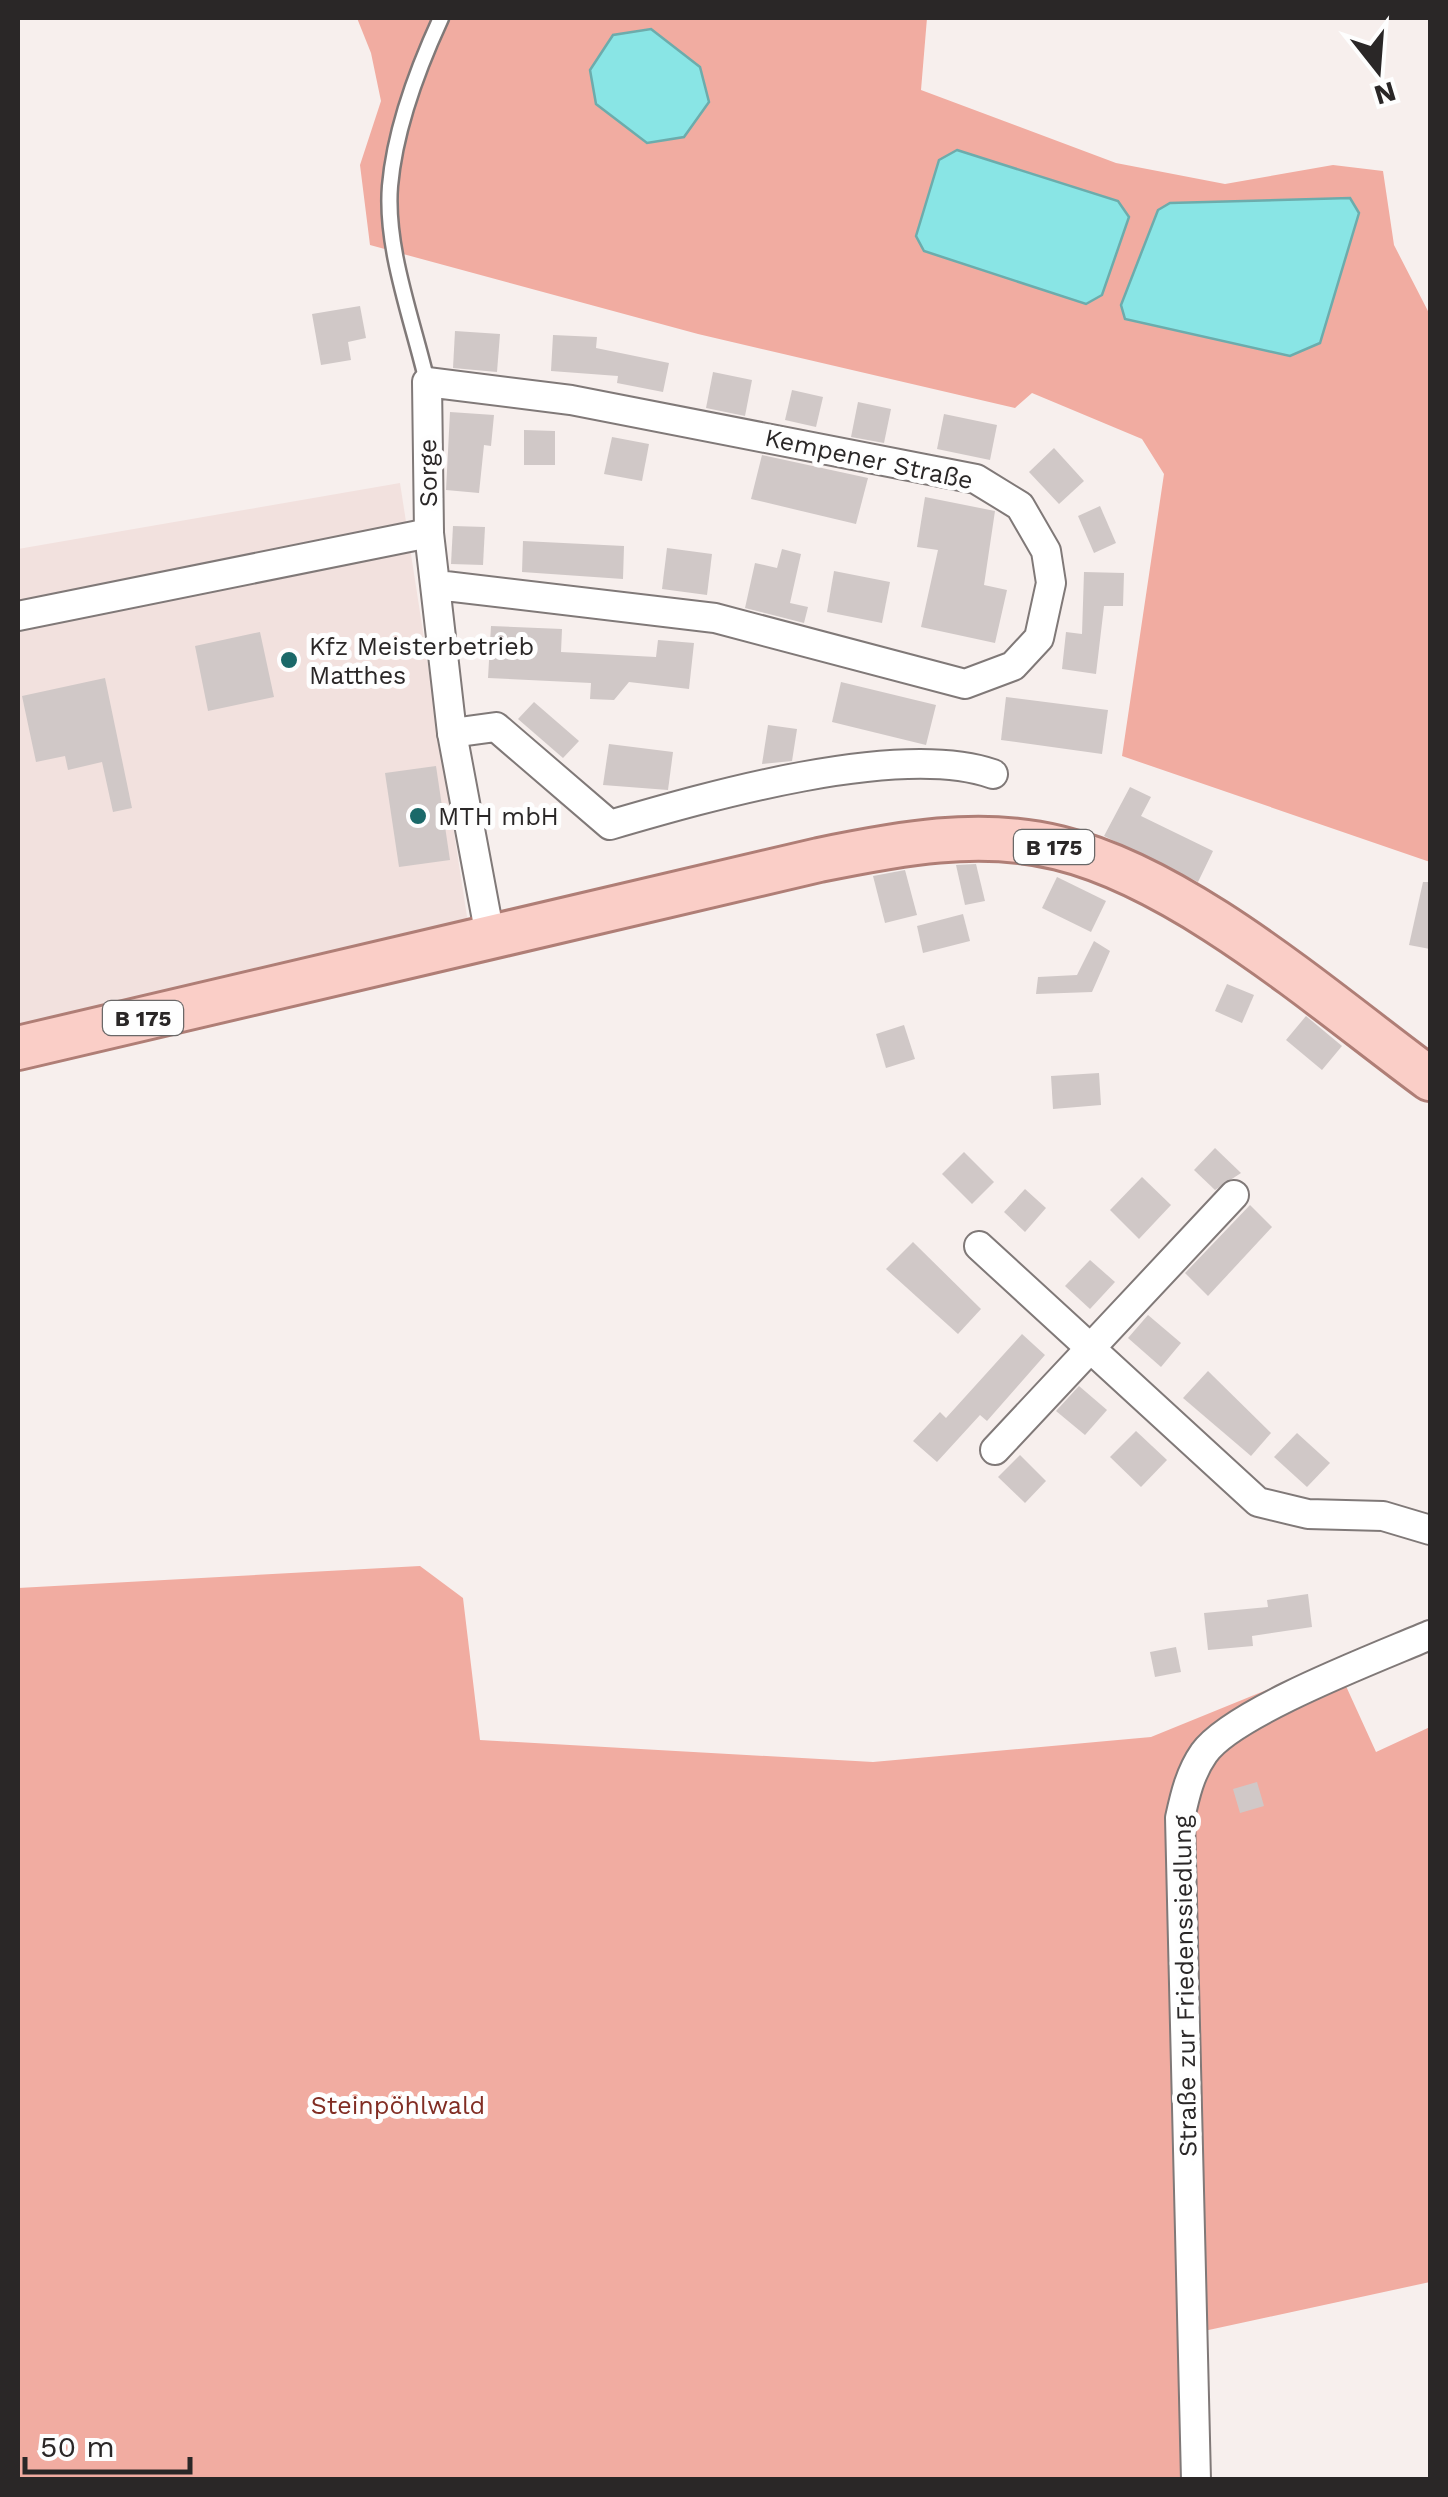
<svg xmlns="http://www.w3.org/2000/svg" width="1448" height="2497" font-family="'Work Sans',sans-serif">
	<rect width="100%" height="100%" fill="#f7efed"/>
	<path fill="#f2e1de" d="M 400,483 L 468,923 L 18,1026 L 18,549 Z"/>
	<g fill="#f1aca1">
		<path d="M 357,18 L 927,18 L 921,90 L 1116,163 L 1225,184 L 1333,165 L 1383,171 L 1394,245 L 1430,315 L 1430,862 L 1122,756 L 1164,474 L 1142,439 L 1032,393 L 1015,408 L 698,334 L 370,245 L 360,165 L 381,101 L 371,53 Z"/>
		<path d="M 420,1566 L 463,1598 L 480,1740 L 873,1762 L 1151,1737 L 1335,1662 L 1376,1752 L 1430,1727 L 1430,2282 L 1204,2331 L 1205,2479 L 18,2479 L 18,1588 Z"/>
	</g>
	<g fill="#89e5e5" stroke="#6cacac" stroke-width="2.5">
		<path d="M 651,29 L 700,67 L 709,102 L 684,137 L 647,143 L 596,104 L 590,70 L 613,35 Z"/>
		<path d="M 957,150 L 1118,201 L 1129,217 L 1102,295 L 1086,304 L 924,251 L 916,236 L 939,160 Z"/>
		<path d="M 1350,198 L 1359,213 L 1320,343 L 1290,356 L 1125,319 L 1121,305 L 1158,210 L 1170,203 Z"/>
	</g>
	<g fill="#d0c8c7">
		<path d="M 360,306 L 366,338 L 348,342 L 351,360 L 321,365 L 312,314 Z"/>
		<path d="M 455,331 L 500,334 L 497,372 L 453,368 Z"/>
		<path d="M 553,335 L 597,337 L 596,348 L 669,363 L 663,392 L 617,383 L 618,376 L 551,371 Z"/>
		<path d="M 713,372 L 752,380 L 745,416 L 706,408 Z"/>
		<path d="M 792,390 L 823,397 L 816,427 L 785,420 Z"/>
		<path d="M 858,402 L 891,409 L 884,443 L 851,437 Z"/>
		<path d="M 450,412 L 494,415 L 491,446 L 484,445 L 479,493 L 446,490 Z"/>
		<path d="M 944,414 L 997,425 L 990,460 L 937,449 Z"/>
		<path d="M 524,430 L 555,431 L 555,465 L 524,465 Z"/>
		<path d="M 612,437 L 649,444 L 642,481 L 604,474 Z"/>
		<path d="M 1054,448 L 1084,481 L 1059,504 L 1029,472 Z"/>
		<path d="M 762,455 L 868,478 L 856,524 L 751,499 Z"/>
		<path d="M 925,497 L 995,511 L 984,585 L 1007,590 L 995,643 L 921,627 L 938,550 L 917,547 Z"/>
		<path d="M 1100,506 L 1116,543 L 1094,553 L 1078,516 Z"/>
		<path d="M 453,526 L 485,527 L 483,565 L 451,564 Z"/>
		<path d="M 523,541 L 624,546 L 623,579 L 522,572 Z"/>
		<path d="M 667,548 L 712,554 L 707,595 L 662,589 Z"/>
		<path d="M 782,549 L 801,554 L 790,603 L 808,607 L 804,623 L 745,608 L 755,563 L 777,568 Z"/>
		<path d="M 834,571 L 890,582 L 882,623 L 827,612 Z"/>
		<path d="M 1084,572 L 1124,573 L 1123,606 L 1104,606 L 1096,674 L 1062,669 L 1066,632 L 1082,634 Z"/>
		<path d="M 491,626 L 562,629 L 561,652 L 656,657 L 658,640 L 694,643 L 689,689 L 629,682 L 614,700 L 590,699 L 591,683 L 488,678 Z"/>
		<path d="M 260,632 L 274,697 L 208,711 L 195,646 Z"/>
		<path d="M 105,678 L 132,808 L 113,812 L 102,762 L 68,770 L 65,756 L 36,762 L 22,696 Z"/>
		<path d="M 841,682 L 936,705 L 926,745 L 832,722 Z"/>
		<path d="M 1006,697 L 1108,710 L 1102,754 L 1001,740 Z"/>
		<path d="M 534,702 L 579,741 L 563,758 L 518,719 Z"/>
		<path d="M 768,725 L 797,729 L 792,761 L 762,764 Z"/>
		<path d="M 609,744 L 673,752 L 668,790 L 603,785 Z"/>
		<path d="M 436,766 L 450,860 L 399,867 L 385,773 Z"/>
		<path d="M 1130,787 L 1151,797 L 1141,816 L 1213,851 L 1198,882 L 1104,836 Z"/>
		<path d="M 976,864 L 985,901 L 965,905 L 956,865 Z"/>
		<path d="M 905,870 L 917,915 L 885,923 L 873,876 Z"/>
		<path d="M 1057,877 L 1106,901 L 1091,932 L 1042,908 Z"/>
		<path d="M 1423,882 L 1430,882 L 1430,949 L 1409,945 Z"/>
		<path d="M 963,914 L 970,941 L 923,953 L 917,926 Z"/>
		<path d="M 1094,941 L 1110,951 L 1092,992 L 1036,994 L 1038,977 L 1077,975 Z"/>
		<path d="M 1227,984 L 1254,995 L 1242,1023 L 1215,1011 Z"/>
		<path d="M 1306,1016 L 1342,1046 L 1322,1070 L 1286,1040 Z"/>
		<path d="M 904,1025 L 915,1059 L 886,1068 L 876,1034 Z"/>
		<path d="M 1099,1073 L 1101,1105 L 1053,1109 L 1051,1076 Z"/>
		<path d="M 1215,1148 L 1241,1173 L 1215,1190 L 1194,1170 Z"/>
		<path d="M 964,1152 L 994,1182 L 972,1204 L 942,1174 Z"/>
		<path d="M 1142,1177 L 1171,1205 L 1139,1239 L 1110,1210 Z"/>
		<path d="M 1025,1189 L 1046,1208 L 1025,1232 L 1004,1212 Z"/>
		<path d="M 1250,1205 L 1272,1227 L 1208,1296 L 1185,1273 Z"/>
		<path d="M 913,1242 L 981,1309 L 958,1334 L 886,1269 Z"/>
		<path d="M 1090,1260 L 1115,1282 L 1090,1309 L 1065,1286 Z"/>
		<path d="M 1148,1315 L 1181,1343 L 1161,1367 L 1128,1338 Z"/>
		<path d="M 1022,1334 L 1045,1355 L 987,1421 L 980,1415 L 937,1462 L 913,1441 L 940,1412 L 946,1418 Z"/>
		<path d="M 1208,1371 L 1271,1433 L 1251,1456 L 1183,1398 Z"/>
		<path d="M 1079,1386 L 1107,1410 L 1085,1435 L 1056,1411 Z"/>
		<path d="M 1136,1431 L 1167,1460 L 1141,1487 L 1110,1457 Z"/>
		<path d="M 1297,1433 L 1330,1463 L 1307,1487 L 1274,1457 Z"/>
		<path d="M 1020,1455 L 1046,1481 L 1025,1503 L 998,1477 Z"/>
		<path d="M 1308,1594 L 1312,1627 L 1252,1636 L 1253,1646 L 1208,1650 L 1204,1613 L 1268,1607 L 1267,1600 Z"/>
		<path d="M 1176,1647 L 1181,1672 L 1155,1677 L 1150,1652 Z"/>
		<path d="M 1257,1782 L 1264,1806 L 1240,1813 L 1233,1789 Z"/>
	</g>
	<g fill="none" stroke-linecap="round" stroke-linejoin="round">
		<defs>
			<path id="lane" d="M 427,382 C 413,321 385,249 390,186 C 395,128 417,70 441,18"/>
			<g id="street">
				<path d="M 437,585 L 715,618 L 965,684 L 1013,666 L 1039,638 L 1051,583 L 1046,551 L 1020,506 L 976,479 L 571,400 L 427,382 L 429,533 L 452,733 L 490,936"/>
				<path d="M 18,616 L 429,533"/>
				<path d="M 452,733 L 496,727 L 610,825 C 706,797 899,741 993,774"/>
				<path d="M 979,1246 L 1258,1502 L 1308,1514 L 1383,1516 L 1430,1530"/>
				<path d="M 995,1450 L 1234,1195"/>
				<path d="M 1196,2480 L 1180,1818 C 1185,1795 1190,1773 1204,1753 C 1233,1712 1379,1657 1430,1635"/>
			</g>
			<path id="primary" d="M 18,1048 L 819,860 C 897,844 980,828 1059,848 C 1186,879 1324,1001 1430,1079"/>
		</defs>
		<use href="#lane" stroke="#807978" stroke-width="19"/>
		<use href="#street" stroke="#807978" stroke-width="32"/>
		<use href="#primary" stroke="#af7e76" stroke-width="48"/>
		<use href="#lane" stroke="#fff" stroke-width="14"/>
		<use href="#street" stroke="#fff" stroke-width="28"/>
		<use href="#primary" stroke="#facec7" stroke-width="42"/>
	</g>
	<g fill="#1b6969" stroke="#fefefe" stroke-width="4">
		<circle cx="289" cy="660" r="10"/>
		<circle cx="418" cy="816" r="10"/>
	</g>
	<g text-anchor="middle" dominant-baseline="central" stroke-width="10" stroke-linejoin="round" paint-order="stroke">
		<g fill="#fefefe" stroke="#6a6868" stroke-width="2.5">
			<rect x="1014" y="830" width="80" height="34" rx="8"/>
			<rect x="103" y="1001" width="80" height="34" rx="8"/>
		</g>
		<g font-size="22" font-weight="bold" fill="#2a2727">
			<text x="1054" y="847">B 175</text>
			<text x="143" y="1018">B 175</text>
		</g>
		<g font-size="25" fill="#2a2727" stroke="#fefefe">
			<text transform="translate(869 459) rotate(12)">Kempener Straße</text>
			<text transform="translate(428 473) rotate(-91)">Sorge</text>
			<text transform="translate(1185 1986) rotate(-91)">Straße zur Friedenssiedlung</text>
		</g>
		<g font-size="25" fill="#2a2727" stroke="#fefefe" text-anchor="start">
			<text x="309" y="646">Kfz Meisterbetrieb<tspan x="309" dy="29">Matthes</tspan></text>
			<text x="438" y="816">MTH mbH</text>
		</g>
		<g font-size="25" fill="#812d23" stroke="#fefefe">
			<text x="398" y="2105">Steinpöhlwald</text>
		</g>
	</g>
	<rect width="1448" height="2497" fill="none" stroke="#2a2727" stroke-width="40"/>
	<g transform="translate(1378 70) rotate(163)" stroke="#fefefe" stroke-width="8" paint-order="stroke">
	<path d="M0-8L18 38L0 25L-18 38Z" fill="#2a2727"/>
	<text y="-15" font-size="28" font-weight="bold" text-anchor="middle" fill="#2a2727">N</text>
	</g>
	<path d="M25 2457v15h165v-15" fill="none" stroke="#2a2727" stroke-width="5"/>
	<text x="40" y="2457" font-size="30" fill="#2a2727" stroke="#fefefe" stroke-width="8" paint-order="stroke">50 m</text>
</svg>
